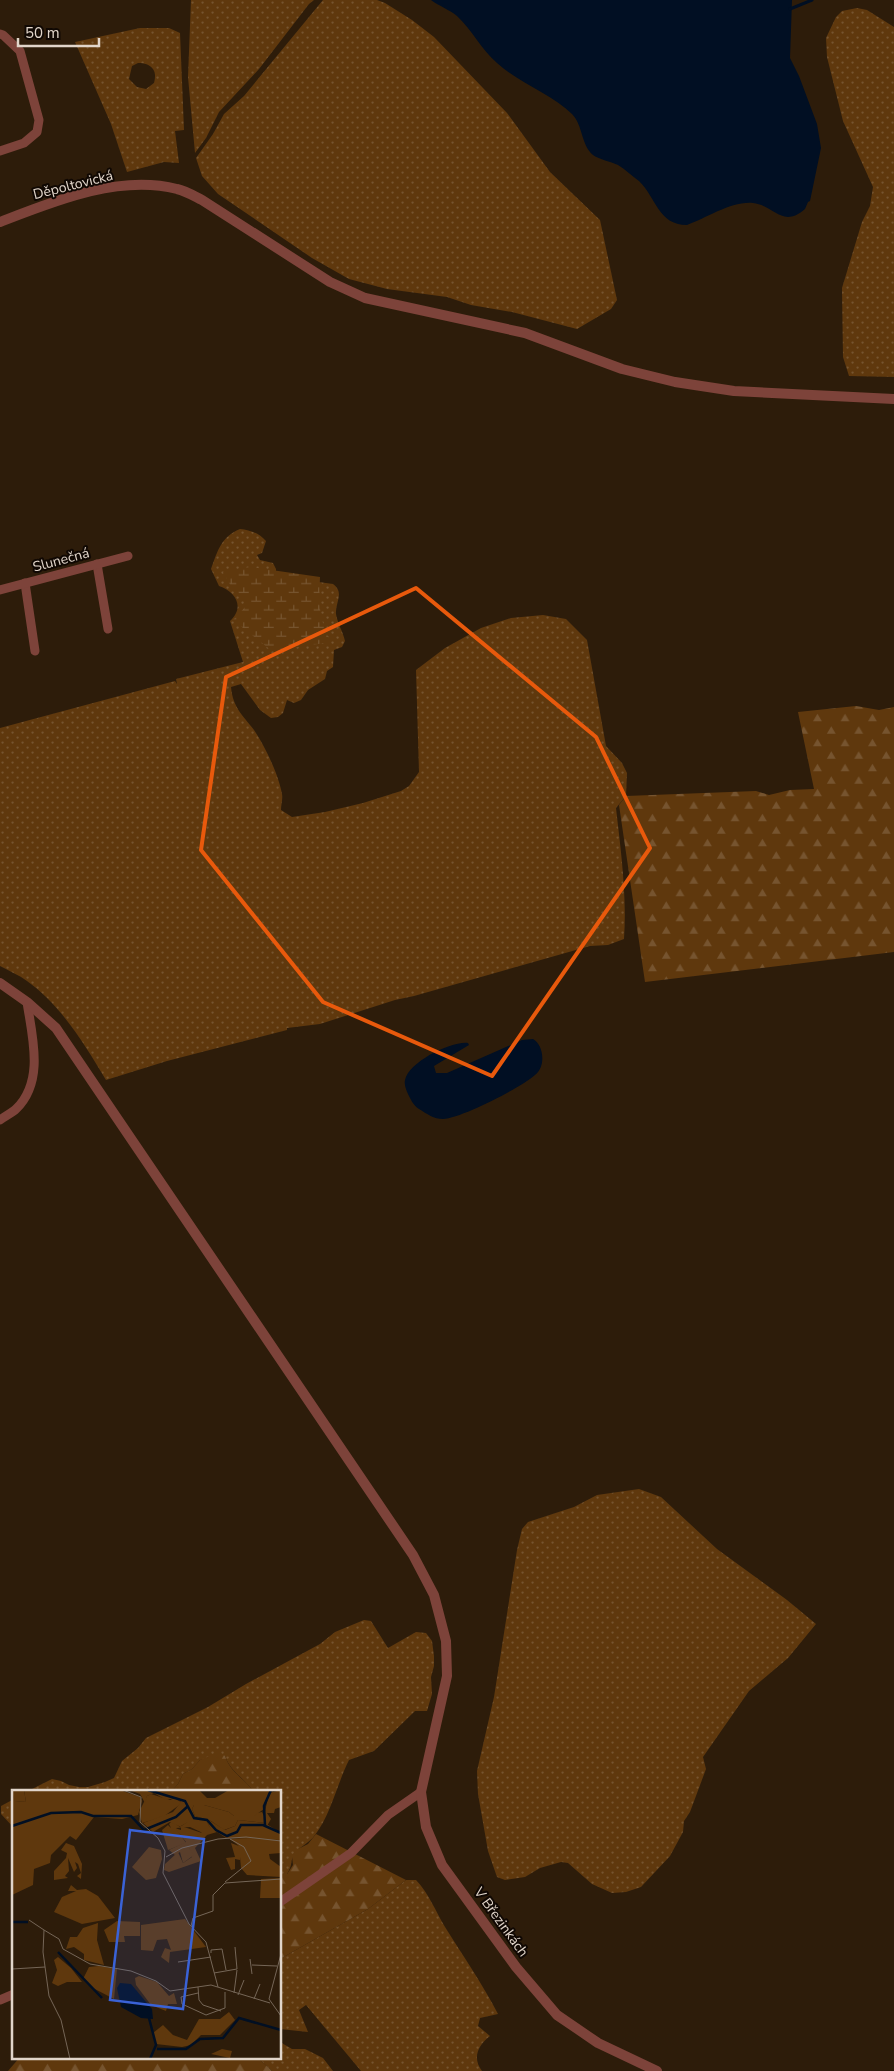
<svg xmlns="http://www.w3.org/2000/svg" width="894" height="2071" font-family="'Nunito Sans',sans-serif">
	<defs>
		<pattern id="grass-dots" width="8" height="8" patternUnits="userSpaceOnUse" patternTransform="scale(1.25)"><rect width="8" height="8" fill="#5f380d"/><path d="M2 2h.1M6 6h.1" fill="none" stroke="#76542f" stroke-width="1.8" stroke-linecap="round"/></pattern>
		<pattern id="forest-firs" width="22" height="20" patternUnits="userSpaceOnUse" patternTransform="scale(1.25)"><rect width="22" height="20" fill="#5f380d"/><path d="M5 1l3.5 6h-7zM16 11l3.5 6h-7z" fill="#76542f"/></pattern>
		<pattern id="wetland-marsh" width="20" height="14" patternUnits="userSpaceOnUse" patternTransform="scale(1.25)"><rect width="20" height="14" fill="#5f380d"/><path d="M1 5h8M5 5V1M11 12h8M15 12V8" fill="none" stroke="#76542f"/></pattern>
	</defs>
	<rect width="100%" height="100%" fill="#2d1c0a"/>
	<g fill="url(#grass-dots)" fill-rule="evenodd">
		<path d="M 191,0 L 314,0 L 309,4 L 259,69 L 219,112 L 206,138 L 195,153 L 188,77 Z"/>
		<path d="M 323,0 L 377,0 L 385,3 L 412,20 L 434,37 L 507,113 L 550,172 L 600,220 L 617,300 L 611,309 L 577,329 L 512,312 L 471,305 L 447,297 L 387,289 L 349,279 L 312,258 L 218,194 L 202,176 L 196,158 L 213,134 L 224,114 L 244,96 Z"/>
		<path d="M 857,8 L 867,10 L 894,27 L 894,377 L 849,376 L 843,357 L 842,288 L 862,222 L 870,206 L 873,187 L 843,121 L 827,57 L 826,38 L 836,17 L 842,11 Z"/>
		<path d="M 140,28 L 169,28 L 180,33 L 184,130 L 175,131 L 179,163 L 164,162 L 127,172 L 111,124 L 75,42 ZM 138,63 C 151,63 158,70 154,83 L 146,89 L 137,87 L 129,79 L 132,66 Z"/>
		<path d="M 240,529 C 250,530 259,533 266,541 L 262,553 L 257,555 L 260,560 L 273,563 L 276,569 L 276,576 L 333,584 C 345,593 335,602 336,614 C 337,622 343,632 345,641 L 342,647 L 334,650 L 333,667 L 327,671 L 325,679 L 308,690 L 301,700 L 294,703 L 287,700 L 283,713 L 278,717 L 271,718 L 260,710 L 241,684 L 231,687 C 233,708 242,714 254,730 C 265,746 279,776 282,794 C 283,799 281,805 281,810 L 292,817 L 325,812 L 363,803 L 401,791 L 409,786 L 419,772 L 416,670 L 445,648 L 481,628 L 511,618 L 543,615 L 566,619 L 587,640 L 606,746 L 622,763 L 627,773 L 626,796 L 616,808 C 621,852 627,895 624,939 L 608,945 L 590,946 L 414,996 L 395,1000 L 320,1024 L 287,1028 L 287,1030 L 167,1061 L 106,1080 C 85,1045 61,1005 27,981 C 19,975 9,971 0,966 L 0,728 L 175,681 L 177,684 L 176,679 L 243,662 L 230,621 C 245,607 236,592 219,586 L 211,569 C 218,550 221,537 240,529 Z"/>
		<path d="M 639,1489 L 661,1497 L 717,1549 L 787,1600 L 816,1624 L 788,1658 L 749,1691 L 703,1757 L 706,1769 L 690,1812 L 684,1821 L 683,1832 L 670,1856 L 641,1887 L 626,1892 L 612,1893 L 592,1884 L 568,1863 L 561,1862 L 540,1868 L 525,1877 L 505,1880 L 497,1877 L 488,1851 L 478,1794 L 477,1771 L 494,1697 L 517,1550 L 522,1529 L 528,1522 L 574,1507 L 597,1495 Z"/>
		<path d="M 364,1620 L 371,1621 L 388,1648 L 416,1632 L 426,1633 L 432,1641 L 434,1656 L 434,1666 L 431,1677 L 432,1694 L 427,1711 L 415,1711 L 374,1751 L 349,1760 C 337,1784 331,1814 315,1835 C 309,1844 295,1849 293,1856 C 290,1864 293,1864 287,1874 L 280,1874 L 280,1791 L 253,1791 C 244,1778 230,1771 225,1756 L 200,1760 L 192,1769 L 183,1774 L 178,1784 L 172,1791 L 28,1791 L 52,1779 L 61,1781 L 69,1785 L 79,1787 L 88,1787 L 105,1782 L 114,1778 L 122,1761 L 138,1748 L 146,1738 L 208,1707 L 246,1684 L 320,1644 L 335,1632 Z"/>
		<path d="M 14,1799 L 14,1828 L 1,1814 L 1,1806 Z"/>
		<path d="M 406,1880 L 416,1880 C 429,1894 435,1910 445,1927 C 463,1956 482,1983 498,2014 L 480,2018 L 478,2026 L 490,2036 C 478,2045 472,2058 482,2071 L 361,2071 L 306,2005 L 299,2010 L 308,2032 L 280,2029 L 280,1959 L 368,1909 Z"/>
		<path d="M 280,2042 L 292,2049 L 305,2049 L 323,2058 L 333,2071 L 272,2071 L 257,2057 L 280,2057 Z"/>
	</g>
	<g fill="url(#forest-firs)">
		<path d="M 856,706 L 879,710 L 894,707 L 894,952 L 645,982 L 619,805 L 626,796 L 756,791 L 769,795 L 790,790 L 814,789 L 798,712 Z"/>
		<path d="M 219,1752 L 225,1756 C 230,1772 244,1778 253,1791 L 172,1791 L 178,1784 L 183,1774 L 192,1769 L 200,1760 Z"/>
		<path d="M 316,1834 L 406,1880 L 368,1909 L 280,1959 L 280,1874 L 287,1874 L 293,1865 L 292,1856 L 296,1850 L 308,1844 Z"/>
		<path d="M 20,2057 L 257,2057 L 272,2071 L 8,2071 Z"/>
	</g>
	<path fill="url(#wetland-marsh)" d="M 250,567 L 320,577 C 319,605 318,616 331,642 L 272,651 L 233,620 L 249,603 L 232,588 L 223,572 Z"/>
	<g fill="#010f23">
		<path d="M 431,0 L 792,0 L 790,58 L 799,76 L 817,124 L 821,148 L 810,201 L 808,202 L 805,209 C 782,229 774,205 753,203 C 731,201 707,218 687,225 C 658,225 656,197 639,181 C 632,176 625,169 618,165 C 610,161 600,160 593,155 C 581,145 583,125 572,114 C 553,95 519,83 497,63 C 481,49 472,30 457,16 C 450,10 439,6 431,0 Z"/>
		<path d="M 533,1039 C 544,1045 546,1067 535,1075 C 520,1088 462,1118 443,1119 C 434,1119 427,1114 419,1109 C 413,1105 411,1100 408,1094 C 406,1089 404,1085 405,1080 C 409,1062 451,1041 468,1043 L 469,1045 L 434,1066 L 436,1073 L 447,1073 L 522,1040 Z"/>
	</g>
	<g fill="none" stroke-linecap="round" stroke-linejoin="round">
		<path stroke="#010f23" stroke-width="3" d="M 790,9 L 812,0"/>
		<g stroke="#7d433a" stroke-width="9">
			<path d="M 0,34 L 3,35 L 20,51 L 39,120 L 37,132 L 24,143 L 0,151"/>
			<path d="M 97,564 L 108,629"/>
			<path d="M 25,583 L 35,651"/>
			<path d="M 0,590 L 128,556"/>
			<path d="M 0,1120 C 5,1116 12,1113 16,1109 C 45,1081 32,1036 27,1002"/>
			<path d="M 280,1902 L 351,1853 L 388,1815 L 421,1792"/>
			<path d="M 0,2000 L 14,1994"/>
		</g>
		<g stroke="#7d433a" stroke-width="10">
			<path d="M 0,222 C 54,201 119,174 177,189 C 186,191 194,196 202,200 L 330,282 L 365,298 L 525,333 L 622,369 L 675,382 L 734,391 L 894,399"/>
			<path d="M 0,983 L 27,1002 L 56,1028 L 413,1555 L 434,1595 L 446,1641 L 447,1676 L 421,1792 L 426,1827 L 442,1865 L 516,1967 L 557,2015 L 598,2043 L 657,2071"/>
		</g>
	</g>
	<path fill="none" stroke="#e8590c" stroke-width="4" stroke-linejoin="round" d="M 416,588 L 596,737 L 650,848 L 492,1076 L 323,1002 L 201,850 L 226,677 Z"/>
	<g text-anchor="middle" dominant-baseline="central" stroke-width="4" stroke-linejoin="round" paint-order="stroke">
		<g font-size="14" fill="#e1d5ca" stroke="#100803">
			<text transform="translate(73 185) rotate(-14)">Děpoltovická</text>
			<text transform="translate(61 560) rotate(-15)">Slunečná</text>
			<text transform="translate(501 1922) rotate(54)">V Březinkách</text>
		</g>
	</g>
	<g transform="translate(12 1790)">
		<rect width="269" height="269" fill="#2d1c0a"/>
		<path d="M 0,0 L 12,0 L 14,12 L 2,11 ZM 269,0 L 269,17 L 263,19 L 262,23 L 255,23 L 259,29 L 255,36 L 253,33 L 226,30 L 223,36 L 212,40 L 199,31 L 183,26 L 180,19 L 182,15 L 192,15 L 217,22 L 222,26 L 250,22 L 252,26 L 257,3 ZM 139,4 L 158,10 L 163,8 L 170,13 L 151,27 L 130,33 L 127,22 L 135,6 ZM 160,31 L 168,37 L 175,32 L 195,32 L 199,39 L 184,36 L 191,43 L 178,37 L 164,38 L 174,53 L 156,60 L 150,40 L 156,35 L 159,38 L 157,34 ZM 241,48 L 269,50 L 269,63 L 257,64 L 258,69 L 269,77 L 269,87 L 235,85 L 229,78 L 228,67 L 228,70 L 223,69 L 223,79 L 219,80 L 214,68 L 223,67 L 219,53 L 227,56 L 218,49 ZM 54,53 L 62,56 L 70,74 L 69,89 L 65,86 L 69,83 L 66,74 L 63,72 L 65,78 L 62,82 L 56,68 L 57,81 L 53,86 L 56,88 L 42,90 L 42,81 L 54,68 L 55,63 L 49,60 ZM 137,57 L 149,60 L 150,69 L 144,88 L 134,90 L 120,77 ZM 177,58 L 183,58 L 189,71 L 157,82 L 152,80 L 153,74 L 166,62 L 171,73 L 180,67 ZM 269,88 L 269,108 L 248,108 L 249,89 ZM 59,95 L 65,100 L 74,99 L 86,106 L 103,128 L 70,134 L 42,122 L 50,107 L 64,101 L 56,101 ZM 173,129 L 194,157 L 158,162 L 157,173 L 149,167 L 153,158 L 159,160 L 155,149 L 145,150 L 141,161 L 129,160 L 129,135 ZM 46,167 L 59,178 L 70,192 L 55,192 L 46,196 L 40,193 L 45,180 L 42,170 ZM 87,176 L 105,179 L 102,209 L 79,197 L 71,189 L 77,177 ZM 127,186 L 145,192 L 157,206 L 162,203 L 165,214 L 156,214 L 154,221 L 139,215 L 124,195 L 123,188 ZM 217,222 L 223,230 L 208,245 L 189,245 L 179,255 L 170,257 L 144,254 L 141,243 L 151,235 L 161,245 L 175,250 L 187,229 L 208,229 Z" fill="#5f380d"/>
		<path d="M 12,0 L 108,0 L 128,7 L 130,11 L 126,25 L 110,29 L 82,27 L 64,50 L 58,46 L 39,65 L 38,73 L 22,79 L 21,95 L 0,105 L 0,3 L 3,11 L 14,12 ZM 117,0 L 187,0 L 195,8 L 203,8 L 217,0 L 264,0 L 257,3 L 252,19 L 242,26 L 222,26 L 217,22 L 192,15 L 182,15 L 180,19 L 183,26 L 197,30 L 213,40 L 223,36 L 226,30 L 253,33 L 269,43 L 269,50 L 214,48 L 205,42 L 195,45 L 183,58 L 177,58 L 182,65 L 171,73 L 168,62 L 163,65 L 157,60 L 174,52 L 163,38 L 169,40 L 169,37 L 158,32 L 141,42 L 131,33 L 161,22 L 169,12 L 163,8 L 154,10 L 142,3 L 135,6 L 133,13 L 128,4 ZM 176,32 L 195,32 L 199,39 L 197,36 L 183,36 L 190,43 L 169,36 ZM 105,131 L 128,132 L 128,146 L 112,146 L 113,152 L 97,152 L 92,140 ZM 86,133 L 85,150 L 92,175 L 72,170 L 72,164 L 62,157 L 54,159 L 58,147 L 65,147 L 71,138 Z" fill="#5f380d" fill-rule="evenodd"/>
		<path d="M 210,259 L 220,261 L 218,268 L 199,264 Z" fill="#5f380d"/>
		<path d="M 108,193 L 119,194 L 140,219 L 141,229 L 129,228 L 109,217 L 105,198 Z" fill="#010f23"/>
		<path fill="none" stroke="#010f23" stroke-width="2.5" d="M 136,0 L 173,11 L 182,28 L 195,30 L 204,40 L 215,46 L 225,42 L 229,35 L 251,35 L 269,43M 253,35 L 252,16 L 259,0M 0,36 L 39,23 L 69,22 L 81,26 L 119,26 L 132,40 L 164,27 L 175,17M 0,132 L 16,132M 46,162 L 90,208M 137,228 L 144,255 L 138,269M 145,259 L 174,259 L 188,249 L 211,248 L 227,228 L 269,240"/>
		<path fill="none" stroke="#756657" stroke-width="1" d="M 111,0 L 129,7 L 128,32 L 146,48 L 153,61 L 151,83 L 177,134 L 194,152 L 206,197M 154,67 L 170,58 L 206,49 L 234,47 L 269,51M 213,92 L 239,71 L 232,57 L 218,49M 17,130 L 32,140M 179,136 L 181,128 L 201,121 L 201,105 L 213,93 L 269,89M 199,163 L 199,160 L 210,159 L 214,180M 269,164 L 257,209 L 269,226M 238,169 L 240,184M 166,172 L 199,167M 240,175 L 265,176M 0,179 L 33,177M 202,183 L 225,179 L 223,157M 186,197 L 187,210 L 191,215 L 209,221M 213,202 L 213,218M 186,203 L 169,207 L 170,214 L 194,225 L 213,218M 222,203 L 225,180M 226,205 L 232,190M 242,209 L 248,194M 58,269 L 49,230 L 37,206 L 31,162 L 32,140 L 47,149 L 51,159 L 78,174 L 119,181 L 144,191 L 158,201 L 199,195 L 258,213"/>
		<path fill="#3a62d6" fill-opacity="0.15" stroke="#3a62d6" stroke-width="2.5" d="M 118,40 L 192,49 L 171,219 L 98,210 Z"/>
		<rect width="269" height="269" fill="none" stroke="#e1d5ca" stroke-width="2.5"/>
	</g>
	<path d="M18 38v8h81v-8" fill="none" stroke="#e1d5ca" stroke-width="2.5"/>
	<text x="25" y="38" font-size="15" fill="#e1d5ca" stroke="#100803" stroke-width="4" paint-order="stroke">50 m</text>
</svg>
